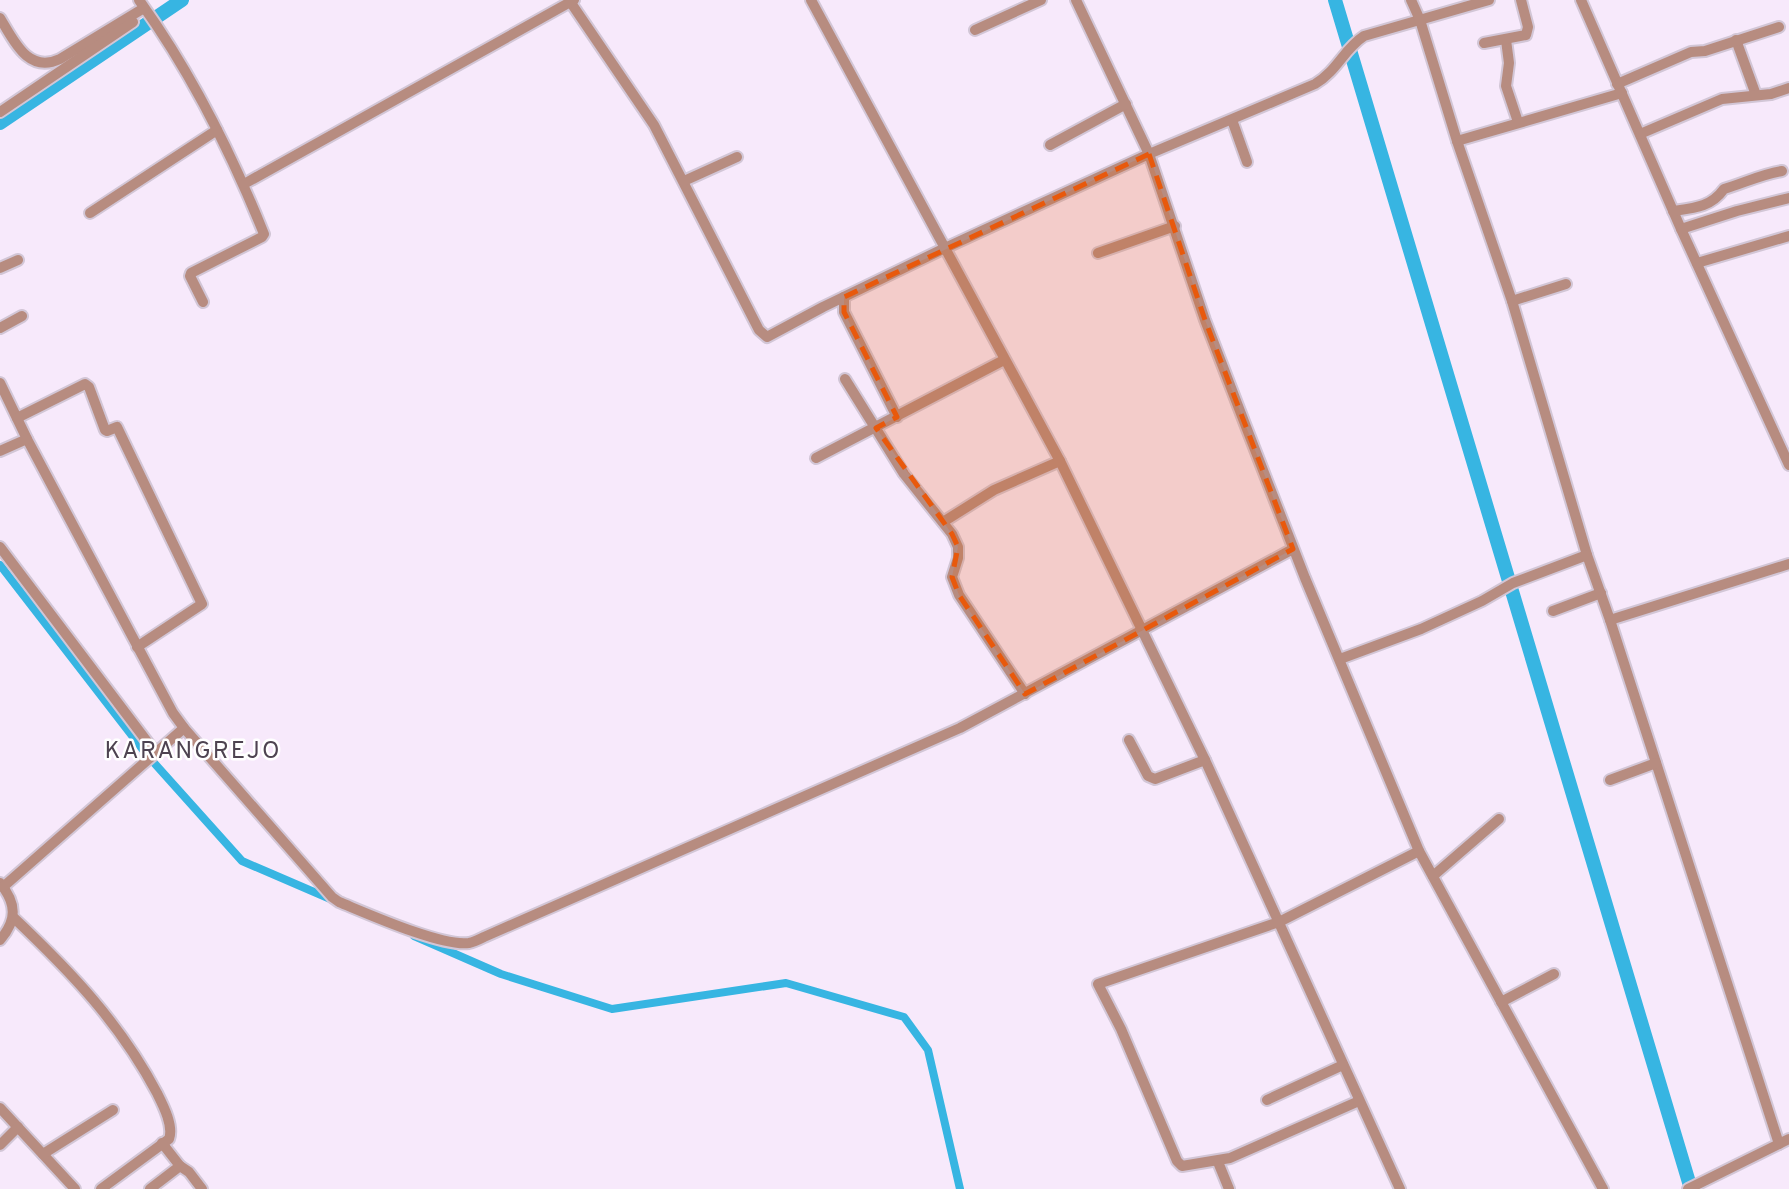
<svg xmlns="http://www.w3.org/2000/svg" width="1789" height="1189" font-family="Overpass,sans-serif">
	<rect width="100%" height="100%" fill="#f7e9fb"/>
	<g fill="none" stroke-linecap="round" stroke-linejoin="round">
		<g stroke="#37b5e2" stroke-width="8">
			<path d="M 0,565 L 147,755 L 242,861 L 335,901"/>
			<path d="M 414,936 L 501,974 L 612,1009 L 786,983 L 904,1017 L 928,1050 L 960,1189"/>
		</g>
		<g stroke="#37b5e2" stroke-width="14">
			<path d="M 1335,0 L 1691,1189"/>
			<path d="M 0,123 L 182,0"/>
		</g>
		<defs>
			<g id="minor">
				<path d="M 139,0 C 191,72 231,152 264,234 L 262,237 L 191,273 L 190,276 L 203,302"/>
				<path d="M 569,0 L 654,125 L 759,330 L 767,337 L 823,307 L 945,248 L 1149,154 L 1315,84 C 1337,71 1344,49 1364,36 L 1489,0"/>
				<path d="M 811,0 L 1060,461 L 1205,760 L 1400,1189"/>
				<path d="M 1076,0 L 1149,154 L 1205,320 L 1245,424 L 1305,578 L 1419,851 L 1603,1189"/>
				<path d="M 1411,0 L 1420,20 L 1457,141 L 1512,301 L 1587,555 L 1610,620 L 1779,1144"/>
				<path d="M 1581,0 L 1681,229 L 1789,465"/>
				<path d="M 0,18 C 14,41 28,74 60,59 L 144,8"/>
				<path d="M 975,30 L 1041,0"/>
				<path d="M 1506,40 L 1509,63 L 1506,86 L 1518,122"/>
				<path d="M 1736,40 L 1756,95"/>
				<path d="M 1484,43 L 1526,35 L 1528,27 L 1521,0"/>
				<path d="M 1617,84 L 1691,52 L 1705,51 L 1779,27"/>
				<path d="M 0,112 L 133,22"/>
				<path d="M 1232,120 L 1247,162"/>
				<path d="M 1640,134 L 1722,99 L 1771,94 L 1789,88"/>
				<path d="M 1457,141 L 1622,93"/>
				<path d="M 1050,145 L 1126,104"/>
				<path d="M 684,181 L 737,157"/>
				<path d="M 244,184 L 574,0"/>
				<path d="M 1673,211 C 1695,208 1711,207 1724,189 C 1744,183 1762,174 1782,171"/>
				<path d="M 90,213 L 217,130"/>
				<path d="M 1681,229 L 1737,211 L 1789,198"/>
				<path d="M 1098,253 L 1175,226"/>
				<path d="M 1697,263 L 1789,236"/>
				<path d="M 0,268 L 18,260"/>
				<path d="M 844,297 L 844,312 L 897,417"/>
				<path d="M 1512,301 L 1566,284"/>
				<path d="M 0,328 L 22,316"/>
				<path d="M 845,379 L 904,474 L 952,534 L 958,547 L 958,558 L 952,577 L 959,595 L 1025,694"/>
				<path d="M 0,383 L 27,439 L 173,713 L 184,728 L 332,897 L 339,902 C 366,913 442,947 469,943 C 474,942 480,939 484,937 L 960,728 L 1293,549"/>
				<path d="M 17,418 L 85,384 L 89,387 L 105,430 L 107,431 L 117,427 L 202,604 L 137,647"/>
				<path d="M 0,451 L 27,439"/>
				<path d="M 816,458 L 1004,360"/>
				<path d="M 943,522 L 994,490 L 1060,461"/>
				<path d="M 0,547 L 155,752"/>
				<path d="M 1553,611 L 1601,593"/>
				<path d="M 1610,620 L 1789,564"/>
				<path d="M 1340,659 L 1421,629 L 1482,601 L 1513,583 L 1587,555"/>
				<path d="M 1129,740 L 1148,776 L 1155,779 L 1205,760"/>
				<path d="M 1610,780 L 1656,763"/>
				<path d="M 1433,876 L 1499,819"/>
				<path d="M 0,883 C 17,904 17,920 0,940"/>
				<path d="M 3,887 L 184,728"/>
				<path d="M 14,918 C 71,972 120,1023 157,1093 C 163,1105 174,1126 169,1139 L 101,1189"/>
				<path d="M 1501,1002 L 1554,974"/>
				<path d="M 1267,1100 L 1343,1065"/>
				<path d="M 1359,1101 L 1230,1158 L 1182,1166 L 1177,1161 L 1121,1029 L 1098,984 L 1279,922 L 1419,851"/>
				<path d="M 0,1108 L 75,1189"/>
				<path d="M 162,1143 L 180,1166"/>
				<path d="M 0,1145 L 18,1127"/>
				<path d="M 43,1154 L 113,1110"/>
				<path d="M 1218,1162 L 1229,1189"/>
				<path d="M 150,1189 L 180,1166 L 189,1172 L 202,1189"/>
				<path d="M 1688,1189 L 1789,1139"/>
			</g>
		</defs>
		<use href="#minor" stroke="#d2c6d6" stroke-width="14"/>
		<use href="#minor" stroke="#b78c80" stroke-width="10"/>
	</g>
	<path fill="#e8590c" fill-opacity="0.2" stroke="#e8590c" stroke-width="5" stroke-dasharray="14 9" stroke-linejoin="round" d="M 1149,154 L 1205,320 L 1293,549 L 1025,694 L 959,595 L 952,577 L 958,547 L 952,534 L 876,428 L 897,417 L 844,312 L 844,297 Z"/>
	<g text-anchor="middle" dominant-baseline="central" stroke-width="5" stroke-linejoin="round" paint-order="stroke">
		<g font-size="24" letter-spacing="2" fill="#4e4351" stroke="#fff">
			<text x="193" y="752">KARANGREJO</text>
		</g>
	</g>
</svg>
